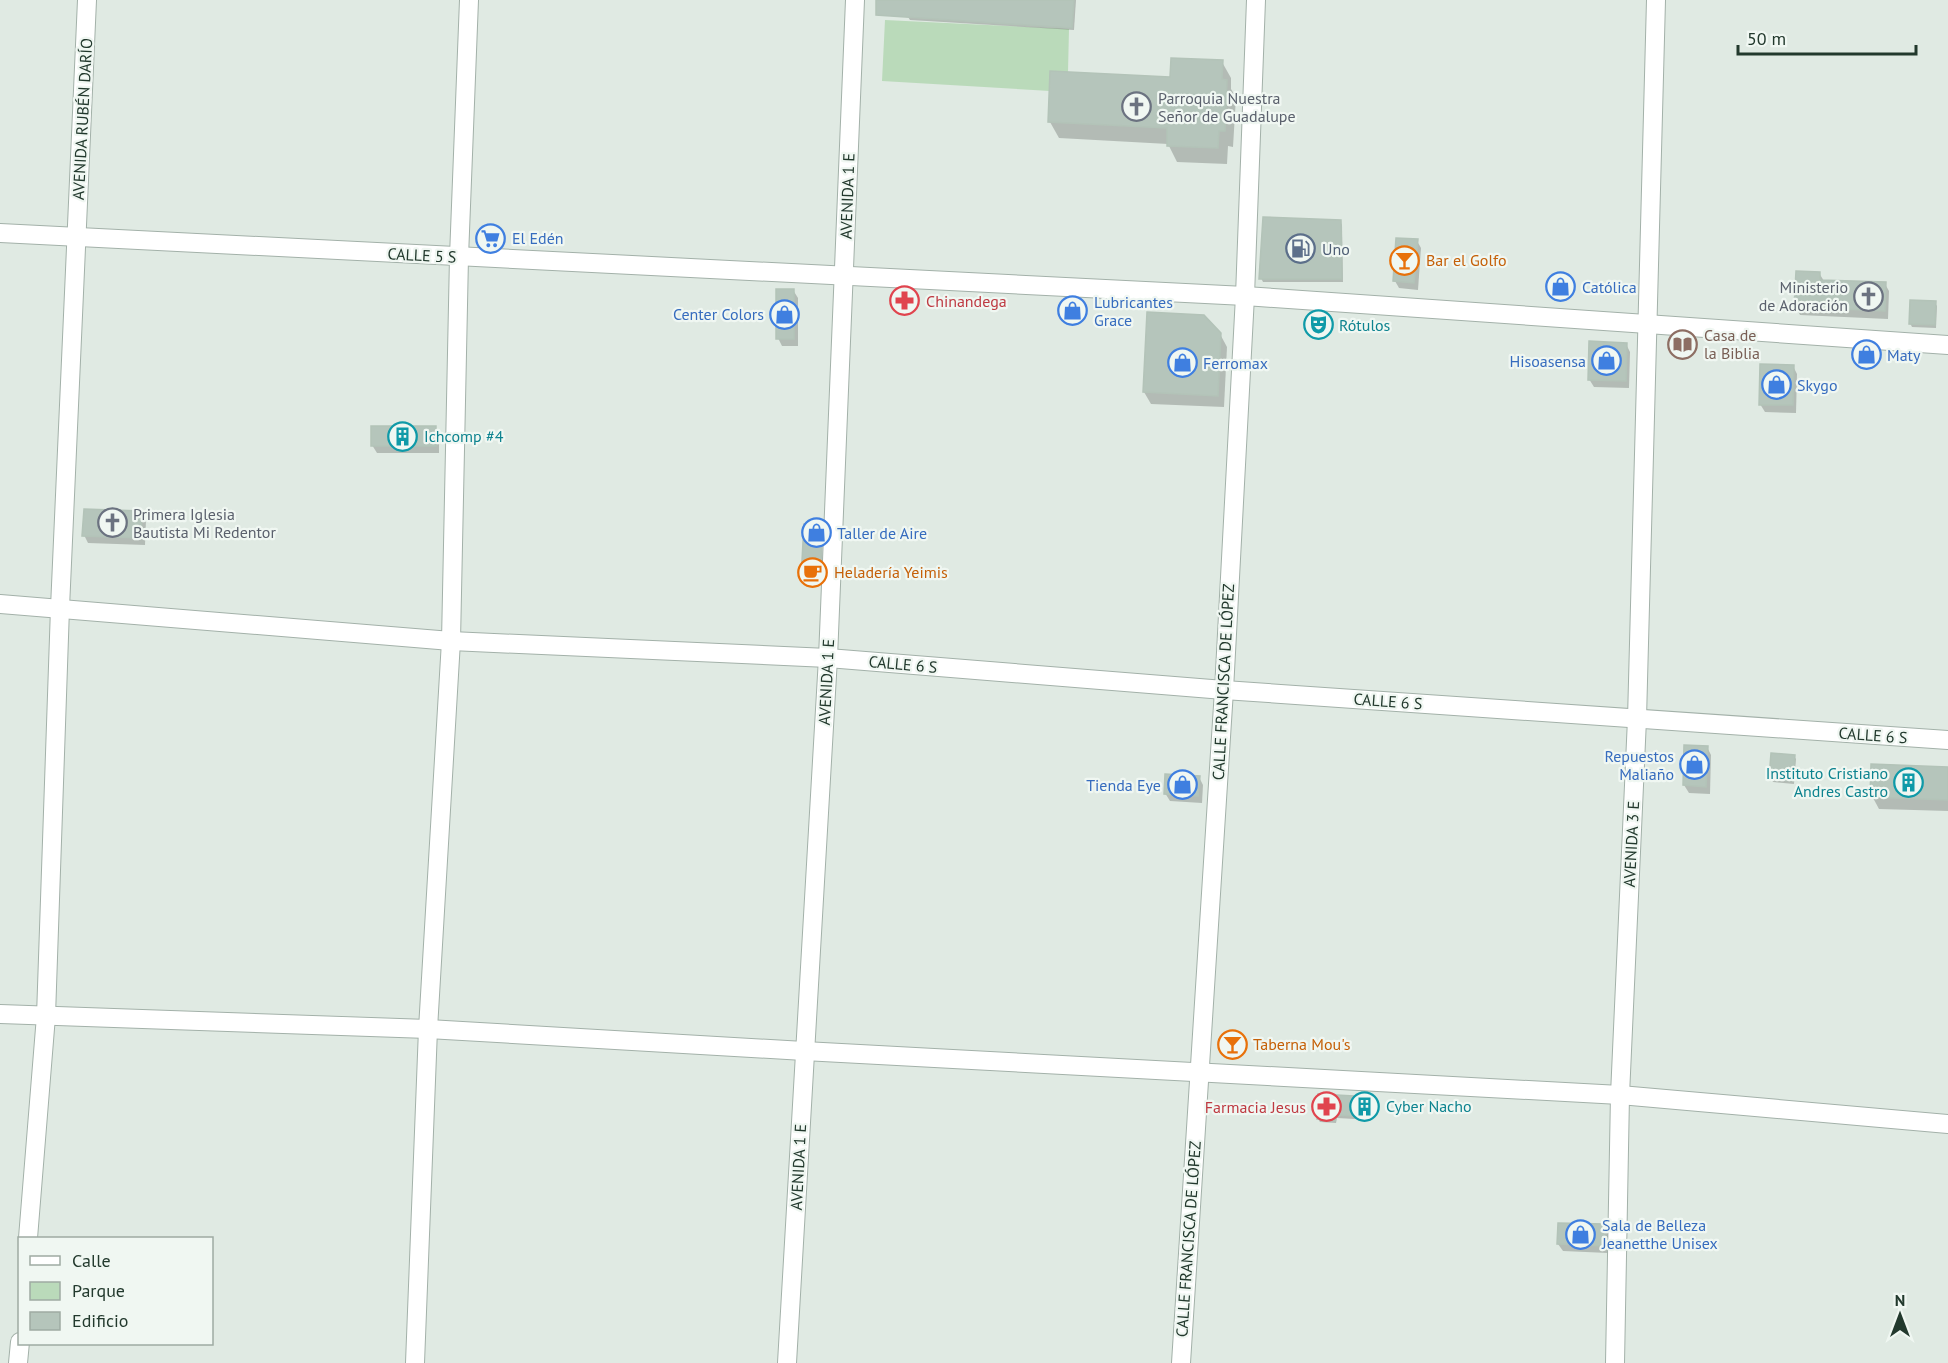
<svg xmlns="http://www.w3.org/2000/svg" width="1948" height="1363" font-family="'PT Sans',sans-serif">
	<rect width="100%" height="100%" fill="#e0eae3"/>
	<path fill="#badaba" d="M 885,20 L 1069,29 L 1068,72 L 1050,71 L 1050,91 L 882,81 Z"/>
	<g fill="#0003">
		<path d="M 909,0 L 1076,0 L 1074,30 L 910,20 L 908,17 Z"/>
		<path d="M 1222,62 L 1231,78 L 1231,89 L 1236,97 L 1233,147 L 1228,146 L 1227,164 L 1177,162 L 1168,144 L 1059,138 L 1050,122 Z"/>
		<path d="M 1340,221 L 1342,225 L 1343,282 L 1263,282 L 1261,278 Z"/>
		<path d="M 1417,241 L 1421,248 L 1418,290 L 1399,288 L 1395,281 Z"/>
		<path d="M 1819,273 L 1824,281 L 1885,284 L 1889,291 L 1888,319 L 1800,315 L 1796,307 Z"/>
		<path d="M 793,290 L 798,298 L 798,346 L 782,346 L 778,338 Z"/>
		<path d="M 1935,303 L 1937,306 L 1936,328 L 1912,327 L 1910,323 Z"/>
		<path d="M 1220,334 L 1227,347 L 1224,407 L 1151,404 L 1144,392 Z"/>
		<path d="M 1626,344 L 1630,352 L 1629,388 L 1594,387 L 1589,379 Z"/>
		<path d="M 1793,366 L 1797,374 L 1796,413 L 1765,412 L 1760,404 Z"/>
		<path d="M 435,428 L 439,435 L 439,453 L 377,453 L 372,445 Z"/>
		<path d="M 141,513 L 146,520 L 145,545 L 88,543 L 84,535 Z"/>
		<path d="M 821,527 L 823,530 L 821,583 L 805,582 L 803,579 Z"/>
		<path d="M 1707,747 L 1711,755 L 1710,794 L 1689,793 L 1684,785 Z"/>
		<path d="M 1794,756 L 1796,759 L 1794,784 L 1773,782 L 1771,779 Z"/>
		<path d="M 1948,768 L 1948,811 L 1879,809 L 1872,796 Z"/>
		<path d="M 1199,777 L 1203,785 L 1202,803 L 1170,801 L 1165,793 Z"/>
		<path d="M 1371,1098 L 1373,1102 L 1372,1120 L 1337,1118 L 1336,1123 L 1320,1122 L 1318,1119 Z"/>
		<path d="M 1604,1226 L 1608,1234 L 1608,1253 L 1563,1251 L 1558,1244 Z"/>
	</g>
	<g fill="#b5c5bb" stroke="#b3c3b8" stroke-width="1.5">
		<path d="M 876,0 L 1074,0 L 1072,28 L 876,15 Z"/>
		<path d="M 1171,58 L 1223,60 L 1222,79 L 1227,80 L 1225,131 L 1219,131 L 1218,148 L 1167,146 L 1167,128 L 1048,122 L 1050,71 L 1170,77 Z"/>
		<path d="M 1263,217 L 1341,220 L 1342,279 L 1259,279 Z"/>
		<path d="M 1396,238 L 1418,239 L 1414,283 L 1393,281 Z"/>
		<path d="M 1796,271 L 1820,272 L 1820,280 L 1886,282 L 1885,311 L 1794,307 Z"/>
		<rect x="776" y="289" width="18" height="50"/>
		<path d="M 1910,300 L 1936,301 L 1935,325 L 1909,324 Z"/>
		<path d="M 1147,312 L 1204,315 L 1221,333 L 1218,396 L 1143,392 Z"/>
		<path d="M 1589,341 L 1627,343 L 1626,381 L 1588,380 Z"/>
		<path d="M 1760,364 L 1794,365 L 1793,405 L 1759,405 Z"/>
		<rect x="371" y="426" width="65" height="20"/>
		<path d="M 84,509 L 142,511 L 141,538 L 82,536 Z"/>
		<path d="M 804,524 L 822,525 L 820,580 L 801,579 Z"/>
		<path d="M 1684,745 L 1708,746 L 1706,787 L 1683,785 Z"/>
		<path d="M 1771,753 L 1795,755 L 1793,781 L 1769,779 Z"/>
		<path d="M 1871,764 L 1948,767 L 1948,800 L 1870,797 Z"/>
		<path d="M 1165,774 L 1200,776 L 1198,796 L 1164,794 Z"/>
		<path d="M 1318,1094 L 1372,1097 L 1371,1117 L 1336,1115 L 1335,1121 L 1317,1119 Z"/>
		<path d="M 1558,1223 L 1605,1224 L 1604,1246 L 1557,1244 Z"/>
	</g>
	<g fill="none" stroke-linecap="round" stroke-linejoin="round">
		<defs>
			<g id="minor">
				<path d="M 0,233 L 1245,296 L 1948,345"/>
				<path d="M 0,604 L 451,641 L 828,658 L 1224,690 L 1948,740"/>
				<path d="M 0,1014 L 428,1029 L 804,1051 L 1620,1095 L 1948,1124"/>
				<path d="M 28,1238 L 46,1016 L 60,608 L 87,0"/>
				<path d="M 18,1363 L 20,1342"/>
				<path d="M 415,1363 L 428,1029 L 451,641 L 459,257 L 469,0"/>
				<path d="M 787,1363 L 828,658 L 855,0"/>
				<path d="M 1181,1363 L 1224,690 L 1245,296 L 1256,0"/>
				<path d="M 1615,1363 L 1620,1095 L 1637,719 L 1656,0"/>
			</g>
		</defs>
		<use href="#minor" stroke="#a3b1a9" stroke-width="20"/>
		<use href="#minor" stroke="#fff" stroke-width="18"/>
	</g>
	<defs>
		<symbol id="church-ring" viewBox="-11 -11 22 22"><circle r="9.5" fill="#f0f7f2" stroke="#6b7280" stroke-width="1.5"/><path d="M-1.2-6h2.4v3.5h3.3v2.4h-3.3V6h-2.4V-.1h-3.3v-2.4h3.3Z" fill="#6b7280"/></symbol>
		<symbol id="supermarket-ring" viewBox="-11 -11 22 22"><circle r="9.5" fill="#f0f7f2" stroke="#3f7fe0" stroke-width="1.5"/><path d="M-6-5.5h2.5l.6 2H6L4.5 2H-2.5L-4.4-4H-6ZM-1.5 3.2a1.3 1.3 0 1 0 .1 0ZM3 3.2a1.3 1.3 0 1 0 .1 0Z" fill="#3f7fe0"/></symbol>
		<symbol id="fuel-ring" viewBox="-11 -11 22 22"><circle r="9.5" fill="#f0f7f2" stroke="#5c6f8a" stroke-width="1.5"/><path d="M-5.5-6h7V0h2V4h1.3V-2.5L3-4.5l.8-.8L6-3V5H2.5V1h-1V6h-7ZM-4.2-4.7v3.2H.2V-4.7Z" fill="#5c6f8a"/></symbol>
		<symbol id="bar-ring" viewBox="-11 -11 22 22"><circle r="9.5" fill="#f0f7f2" stroke="#e8710a" stroke-width="1.5"/><path d="M-6-5H6L.8 .8V4.5H3.5V6h-7V4.5H-.8V.8Z" fill="#e8710a"/></symbol>
		<symbol id="shop-ring" viewBox="-11 -11 22 22"><circle r="9.5" fill="#f0f7f2" stroke="#3f7fe0" stroke-width="1.5"/><path d="M-5-2.5h2.3a2.7 3.5 0 0 1 5.4 0H5L5.5 6h-11ZM-1.5-2.5h3a1.5 2.3 0 0 0-3 0Z" fill="#3f7fe0"/></symbol>
		<symbol id="pharmacy-ring" viewBox="-11 -11 22 22"><circle r="9.5" fill="#f0f7f2" stroke="#e0444e" stroke-width="1.5"/><path d="M-2-6h4v4h4v4h-4v4h-4v-4h-4v-4h4Z" fill="#e0444e"/></symbol>
		<symbol id="theatre-ring" viewBox="-11 -11 22 22"><circle r="9.5" fill="#f0f7f2" stroke="#0f9aa8" stroke-width="1.5"/><path d="M-5-5.5Q0-4 5-5.5V0Q5 5 0 6Q-5 5-5 0ZM-3.3-2.5H-1v1.5H-3.3ZM1-2.5H3.3v1.5H1ZM-2.8 1Q0 5.5 2.8 1Z" fill="#0f9aa8"/></symbol>
		<symbol id="library-ring" viewBox="-11 -11 22 22"><circle r="9.5" fill="#f0f7f2" stroke="#8d6e63" stroke-width="1.5"/><path d="M-6-4Q-3-5.5-.7-3.5V5Q-3 3-6 4ZM6-4Q3-5.5 .7-3.5V5Q3 3 6 4Z" fill="#8d6e63"/></symbol>
		<symbol id="building-ring" viewBox="-11 -11 22 22"><circle r="9.5" fill="#f0f7f2" stroke="#0f9aa8" stroke-width="1.5"/><path d="M-4-6H4V6H1V3H-1V6H-4ZM-2.5-4.3h1.7v1.8h-1.7ZM.8-4.3h1.7v1.8H.8ZM-2.5-1h1.7V.8h-1.7ZM.8-1h1.7V.8H.8Z" fill="#0f9aa8"/></symbol>
		<symbol id="cafe-ring" viewBox="-11 -11 22 22"><circle r="9.5" fill="#f0f7f2" stroke="#e8710a" stroke-width="1.5"/><path d="M-5.5-4.5H6V0H3Q3 3.5 0 3.5H-2.5Q-5.5 3.5-5.5 0ZM3-3.2v2h1.7v-2ZM-6 4.5H4V6H-6Z" fill="#e8710a"/></symbol>
	</defs>
	<g fill-rule="evenodd">
		<use href="#church-ring" x="1120" y="90" width="33" height="33"/>
		<use href="#supermarket-ring" x="474" y="222" width="33" height="33"/>
		<use href="#fuel-ring" x="1284" y="232" width="33" height="33"/>
		<use href="#bar-ring" x="1388" y="244" width="33" height="33"/>
		<use href="#shop-ring" x="1544" y="270" width="33" height="33"/>
		<use href="#church-ring" x="1852" y="280" width="33" height="33"/>
		<use href="#pharmacy-ring" x="888" y="284" width="33" height="33"/>
		<use href="#shop-ring" x="1056" y="294" width="33" height="33"/>
		<use href="#shop-ring" x="768" y="298" width="33" height="33"/>
		<use href="#theatre-ring" x="1302" y="308" width="33" height="33"/>
		<use href="#library-ring" x="1666" y="328" width="33" height="33"/>
		<use href="#shop-ring" x="1850" y="338" width="33" height="33"/>
		<use href="#shop-ring" x="1590" y="344" width="33" height="33"/>
		<use href="#shop-ring" x="1166" y="346" width="33" height="33"/>
		<use href="#shop-ring" x="1760" y="368" width="33" height="33"/>
		<use href="#building-ring" x="386" y="420" width="33" height="33"/>
		<use href="#church-ring" x="96" y="506" width="33" height="33"/>
		<use href="#shop-ring" x="800" y="516" width="33" height="33"/>
		<use href="#cafe-ring" x="796" y="556" width="33" height="33"/>
		<use href="#shop-ring" x="1678" y="748" width="33" height="33"/>
		<use href="#building-ring" x="1892" y="766" width="33" height="33"/>
		<use href="#shop-ring" x="1166" y="768" width="33" height="33"/>
		<use href="#bar-ring" x="1216" y="1028" width="33" height="33"/>
		<use href="#building-ring" x="1348" y="1090" width="33" height="33"/>
		<use href="#pharmacy-ring" x="1310" y="1090" width="33" height="33"/>
		<use href="#shop-ring" x="1564" y="1218" width="33" height="33"/>
	</g>
	<g text-anchor="middle" dominant-baseline="central" stroke-width="4.5" stroke-linejoin="round" paint-order="stroke">
		<g font-size="16" fill="#5b616d" stroke="#f0f7f2" text-anchor="start">
			<text x="1158" y="98">Parroquia Nuestra<tspan x="1158" dy="18">Señor de Guadalupe</tspan></text>
			<text x="1848" y="287" text-anchor="end">Ministerio<tspan x="1848" dy="18">de Adoración</tspan></text>
			<text x="133" y="514">Primera Iglesia<tspan x="133" dy="18">Bautista Mi Redentor</tspan></text>
		</g>
		<g font-size="16" fill="#22392d" stroke="#f0f7f2">
			<text transform="translate(82 119) rotate(-87)">AVENIDA RUBÉN DARÍO</text>
			<text transform="translate(847 196) rotate(-88)">AVENIDA 1 E</text>
			<text transform="translate(422 255) rotate(3)">CALLE 5 S</text>
			<text transform="translate(903 664) rotate(5)">CALLE 6 S</text>
			<text transform="translate(826 682) rotate(-87)">AVENIDA 1 E</text>
			<text transform="translate(1223 682) rotate(-87)">CALLE FRANCISCA DE LÓPEZ</text>
			<text transform="translate(1388 701) rotate(4)">CALLE 6 S</text>
			<text transform="translate(1873 735) rotate(4)">CALLE 6 S</text>
			<text transform="translate(1631 844) rotate(-87)">AVENIDA 3 E</text>
			<text transform="translate(798 1167) rotate(-87)">AVENIDA 1 E</text>
			<text transform="translate(1188 1239) rotate(-86)">CALLE FRANCISCA DE LÓPEZ</text>
		</g>
		<g font-size="16" fill="#366cbe" stroke="#f0f7f2" text-anchor="start">
			<text x="512" y="238">El Edén</text>
			<text x="1582" y="287">Católica</text>
			<text x="1094" y="302">Lubricantes<tspan x="1094" dy="18">Grace</tspan></text>
			<text x="764" y="314" text-anchor="end">Center Colors</text>
			<text x="1887" y="355">Maty</text>
			<text x="1586" y="361" text-anchor="end">Hisoasensa</text>
			<text x="1203" y="363">Ferromax</text>
			<text x="1797" y="385">Skygo</text>
			<text x="837" y="533">Taller de Aire</text>
			<text x="1674" y="756" text-anchor="end">Repuestos<tspan x="1674" dy="18">Maliaño</tspan></text>
			<text x="1161" y="785" text-anchor="end">Tienda Eye</text>
			<text x="1602" y="1225">Sala de Belleza<tspan x="1602" dy="18">Jeanetthe Unisex</tspan></text>
		</g>
		<g font-size="16" fill="#4e5e75" stroke="#f0f7f2" text-anchor="start">
			<text x="1322" y="249">Uno</text>
		</g>
		<g font-size="16" fill="#c56008" stroke="#f0f7f2" text-anchor="start">
			<text x="1426" y="260">Bar el Golfo</text>
			<text x="834" y="572">Heladería Yeimis</text>
			<text x="1253" y="1044">Taberna Mou's</text>
		</g>
		<g font-size="16" fill="#be3a42" stroke="#f0f7f2" text-anchor="start">
			<text x="926" y="301">Chinandega</text>
			<text x="1306" y="1107" text-anchor="end">Farmacia Jesus</text>
		</g>
		<g font-size="16" fill="#0d838f" stroke="#f0f7f2" text-anchor="start">
			<text x="1339" y="325">Rótulos</text>
			<text x="424" y="436">Ichcomp #4</text>
			<text x="1888" y="773" text-anchor="end">Instituto Cristiano<tspan x="1888" dy="18">Andres Castro</tspan></text>
			<text x="1386" y="1106">Cyber Nacho</text>
		</g>
		<g font-size="16" fill="#785e54" stroke="#f0f7f2" text-anchor="start">
			<text x="1704" y="335">Casa de<tspan x="1704" dy="18">la Biblia</tspan></text>
		</g>
	</g>
	<rect x="18" y="1237" width="195" height="108" fill="#f0f7f2" stroke="#9eaba3" stroke-width="1.5"/>
	<rect x="30" y="1256" width="30" height="9" fill="#ffffff" stroke="#9eaba3" stroke-width="1.5"/>
	<text x="72" y="1267" font-size="18" fill="#22392d">Calle</text>
	<rect x="30" y="1282" width="30" height="18" fill="#badaba" stroke="#9eaba3" stroke-width="1.5"/>
	<text x="72" y="1297" font-size="18" fill="#22392d">Parque</text>
	<rect x="30" y="1312" width="30" height="18" fill="#b5c5bb" stroke="#9eaba3" stroke-width="1.5"/>
	<text x="72" y="1327" font-size="18" fill="#22392d">Edificio</text>
	<g transform="translate(1900 1315)" stroke="#f0f7f2" stroke-width="4.5" paint-order="stroke">
	<path d="M0-4.5L10 22L0 15L-10 22Z" fill="#22392d"/>
	<text y="-9" font-size="16" font-weight="bold" text-anchor="middle" fill="#22392d">N</text>
	</g>
	<path d="M1738 45v9h178v-9" fill="none" stroke="#22392d" stroke-width="3"/>
	<text x="1747" y="45" font-size="18" fill="#22392d" stroke="#f0f7f2" stroke-width="4.5" paint-order="stroke">50 m</text>
</svg>
